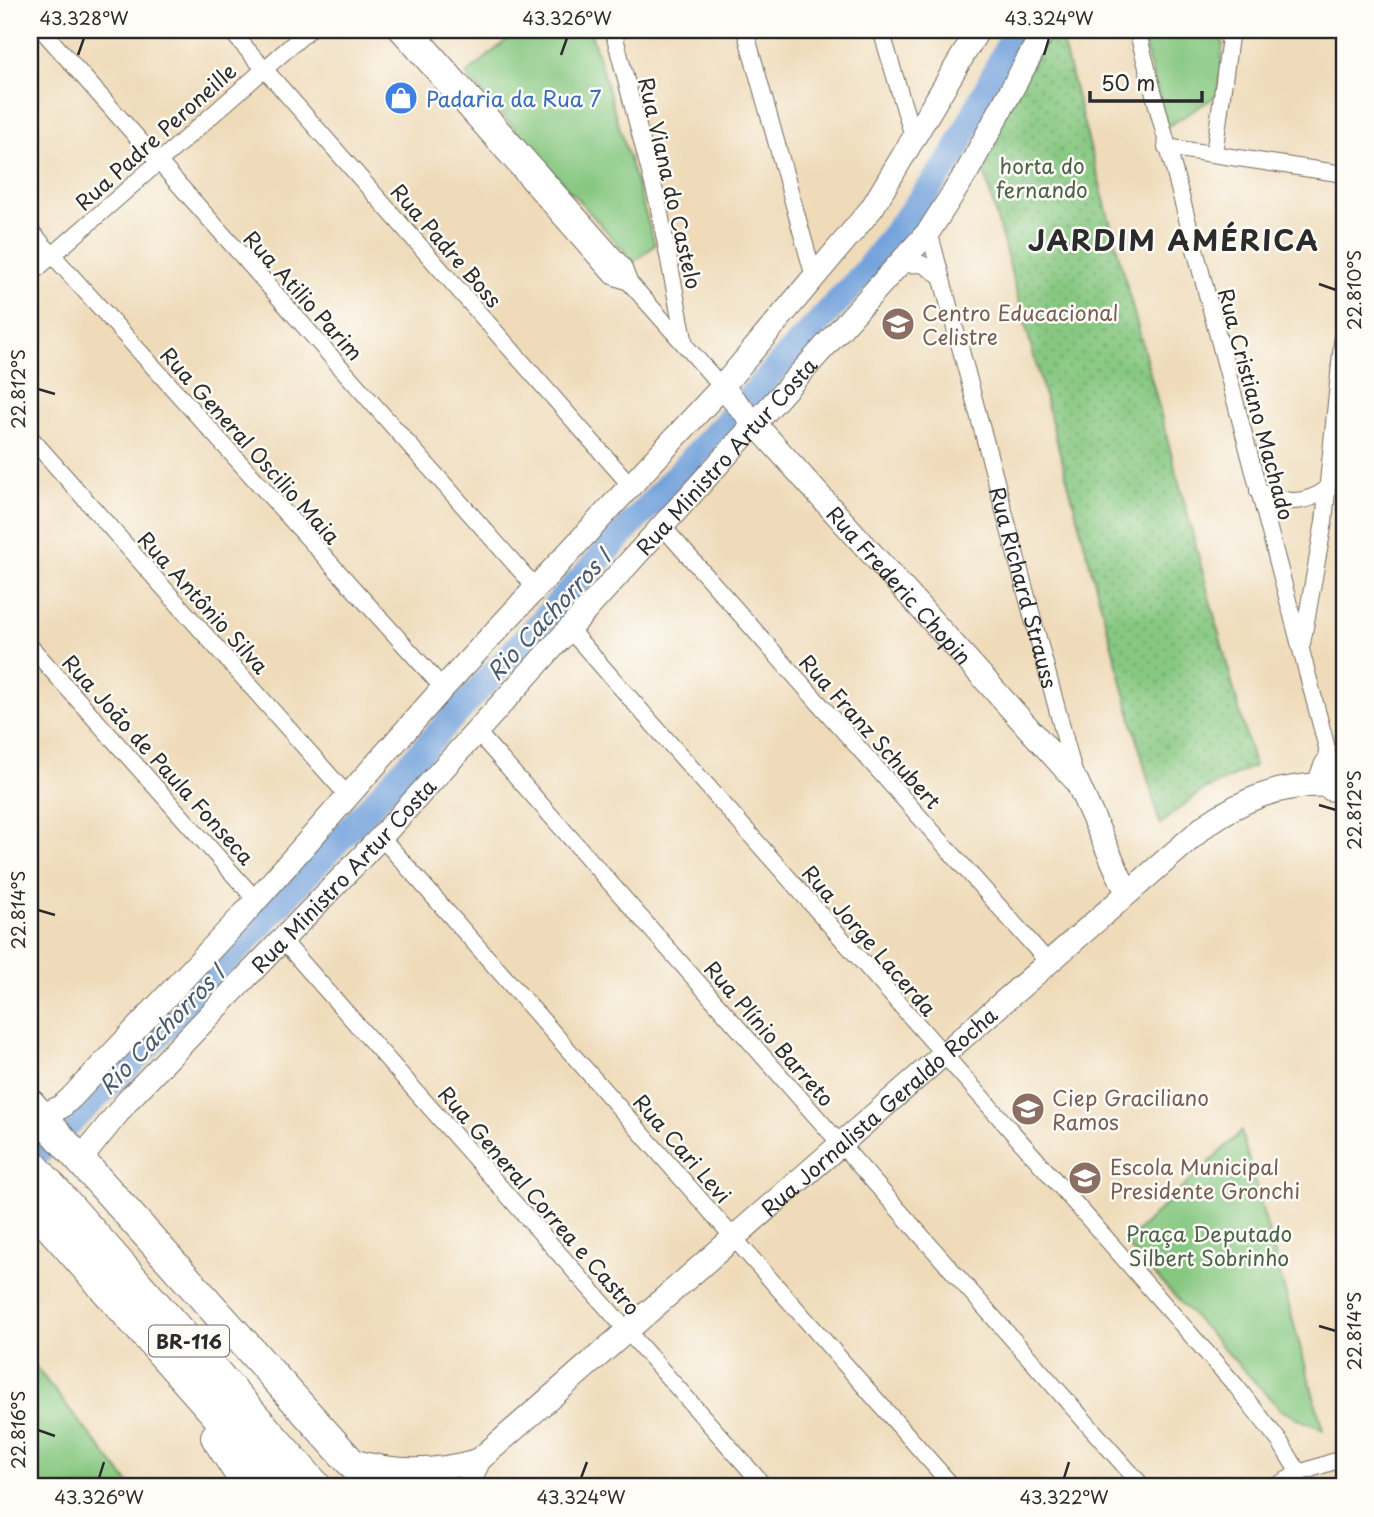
<svg xmlns="http://www.w3.org/2000/svg" width="1374" height="1517" font-family="'Playpen Sans',sans-serif">
	<defs>
		<pattern id="garden-dots" width="8" height="8" patternUnits="userSpaceOnUse" patternTransform="scale(1.75)"><rect width="8" height="8" fill="#87c881"/><path d="M2 2h.1M6 6h.1" fill="none" stroke="#6fa36a" stroke-width="1.8" stroke-linecap="round"/></pattern>
	</defs>
	<rect width="100%" height="100%" fill="#fdfcf7"/>
	<filter id="ink" filterUnits="userSpaceOnUse"><feTurbulence type="fractalNoise" baseFrequency=".0143" numOctaves="2"/><feDisplacementMap in="SourceGraphic" scale="14" xChannelSelector="R" yChannelSelector="G"/><feConvolveMatrix kernelMatrix="1 2 1 2 8 2 1 2 1" color-interpolation-filters="sRGB"/></filter>
	<filter id="wash" filterUnits="userSpaceOnUse"><feTurbulence type="fractalNoise" baseFrequency=".00686" numOctaves="4" result="noise"/><feDisplacementMap in="SourceGraphic" scale="28" xChannelSelector="R" yChannelSelector="G"/><feGaussianBlur stdDeviation="1.57" result="paint"/><feColorMatrix in="noise" values="0 0 0 0 0 0 0 0 0 0 0 0 0 0 0 0 0 1.4 0 .05"/><feComposite in="paint" operator="in"/></filter>
	<g filter="url(#wash)">
		<rect width="100%" height="100%" fill="#efdbba"/>
		<g fill="#87c881" stroke="#597a56" stroke-width="2">
			<path d="M 518,30 L 590,30 L 655,245 L 634,262 L 466,75 Z"/>
			<path d="M 1140,30 L 1224,30 L 1218,95 L 1167,127 Z"/>
			<path d="M 1241,1132 L 1323,1430 L 1281,1410 L 1125,1243 Z"/>
			<path d="M 30,1360 L 132,1487 L 30,1487 Z"/>
		</g>
		<path fill="url(#garden-dots)" stroke="#597a56" stroke-width="2" d="M 1050,30 L 1059,30 L 1254,766 L 1200,792 L 1160,824 L 981,160 Z"/>
		<g fill="none" stroke-linecap="round" stroke-linejoin="round">
			<path stroke="#72a1db" stroke-width="26" d="M 30,1161 L 137,1058 L 865,272 L 952,158 L 1016,30"/>
		</g>
	</g>
	<g filter="url(#ink)">
		<g fill="none" stroke-linecap="round" stroke-linejoin="round">
			<defs>
				<g id="street">
					<path d="M 42,30 L 536,588"/>
					<path d="M 230,30 L 632,487"/>
					<path d="M 396,30 L 612,276 L 629,282"/>
					<path d="M 415,30 L 623,266 L 629,282 L 722,387"/>
					<path d="M 613,30 L 658,203 L 685,344"/>
					<path d="M 745,30 L 814,277"/>
					<path d="M 881,30 L 914,140"/>
					<path d="M 1137,30 L 1327,748 L 1326,765"/>
					<path d="M 1166,147 L 1344,174"/>
					<path d="M 1214,154 L 1231,30"/>
					<path d="M 30,230 L 443,688"/>
					<path id="s1" d="M 929,231 L 1075,776"/>
					<path d="M 900,265 L 922,264 L 941,276"/>
					<path d="M 30,275 L 309,30"/>
					<path d="M 30,437 L 347,795"/>
					<path d="M 1258,491 C 1283,503 1304,506 1327,489"/>
					<path d="M 663,527 L 1048,962"/>
					<path d="M 569,629 L 1236,1386 L 1280,1442 L 1299,1473"/>
					<path d="M 1302,644 L 1324,522 L 1344,324"/>
					<path d="M 30,646 L 256,900"/>
					<path d="M 477,732 L 1143,1487"/>
					<path d="M 1339,789 L 1344,804"/>
					<path d="M 381,837 L 953,1487"/>
					<path d="M 283,941 L 765,1487"/>
					<path d="M 1274,1487 L 1299,1473 L 1344,1458"/>
				</g>
				<g id="secondary">
					<path id="s2" d="M 722,387 L 1077,782 L 1127,893"/>
					<path d="M 1344,767 L 1332,763 L 1326,765 L 1321,778 L 1331,789 L 1344,785"/>
					<path d="M 40,1116 L 61,1107 L 71,1098 L 244,914 L 443,688 L 722,387 L 872,208 L 978,30"/>
					<path id="s3" d="M 80,1160 L 129,1099 L 381,837 L 929,231 L 968,170 L 1044,30"/>
					<path d="M 350,1460 C 395,1473 434,1473 479,1460"/>
					<path id="s4" d="M 467,1487 L 479,1460 L 1206,825 C 1243,799 1279,785 1324,785"/>
				</g>
				<g id="highway">
					<path d="M 30,1104 L 373,1487"/>
					<path d="M 30,1162 L 317,1487"/>
					<path d="M 30,1204 L 280,1487"/>
					<path d="M 216,1437 L 248,1487"/>
				</g>
			</defs>
			<use href="#street" stroke="#70695d" stroke-width="18"/>
			<use href="#secondary" stroke="#70695d" stroke-width="25"/>
			<use href="#highway" stroke="#70695d" stroke-width="32"/>
			<use href="#street" stroke="#fff" stroke-width="16"/>
			<use href="#secondary" stroke="#fff" stroke-width="23"/>
			<use href="#highway" stroke="#fff" stroke-width="30"/>
		</g>
	</g>
	<path fill="none" stroke="#2b2b2b" stroke-width="2.5" d="M 78,55 L 84,38M 561,55 L 567,38M 1044,55 L 1049,38M 1319,284 L 1336,290M 38,389 L 55,394M 1319,805 L 1336,810M 38,910 L 55,915M 1319,1326 L 1336,1331M 38,1430 L 55,1436M 99,1478 L 104,1462M 581,1478 L 587,1462M 1064,1478 L 1069,1462"/>
	<defs>
		<symbol id="shop-disc" viewBox="-11 -11 22 22"><circle r="9.5" fill="#3f7fe0" stroke="#fdfcf7"/><path d="M-5-2.5h2.3a2.7 3.5 0 0 1 5.4 0H5L5.5 6h-11ZM-1.5-2.5h3a1.5 2.3 0 0 0-3 0Z" fill="#fff"/></symbol>
		<symbol id="school-disc" viewBox="-11 -11 22 22"><circle r="9.5" fill="#8d6e63" stroke="#fdfcf7"/><path d="M0-5L7-2L0 1L-7-2ZM-4 1L0 2.5L4 1V4Q0 6-4 4Z" fill="#fff"/></symbol>
	</defs>
	<g fill-rule="evenodd">
		<use href="#shop-disc" x="382" y="79" width="38" height="38"/>
		<use href="#school-disc" x="879" y="305" width="38" height="38"/>
		<use href="#school-disc" x="1009" y="1090" width="38" height="38"/>
		<use href="#school-disc" x="1066" y="1159" width="38" height="38"/>
	</g>
	<g text-anchor="middle" dominant-baseline="central" stroke-width="5" stroke-linejoin="round" paint-order="stroke">
		<rect fill="#fdfcf7" stroke="#6a6a68" stroke-width="2" x="149" y="1325.5" width="80" height="31" rx="5"/>
		<g font-size="19" font-weight="bold" fill="#2b2b2b">
			<text x="189" y="1341">BR-116</text>
		</g>
		<g font-size="21" fill="#366cbe" stroke="#fdfcf7" text-anchor="start">
			<text x="426" y="98">Padaria da Rua 7</text>
		</g>
		<g font-size="21" fill="#2b2b2b" stroke="#fdfcf7">
			<text transform="translate(155 136) rotate(-42)">Rua Padre Peroneille</text>
			<text transform="translate(671 183) rotate(77)">Rua Viana do Castelo</text>
			<text transform="translate(447 245) rotate(49)">Rua Padre Boss</text>
			<text transform="translate(304 295) rotate(48)">Rua Atilio Parim</text>
			<text transform="translate(1257 404) rotate(75)">Rua Cristiano Machado</text>
			<text transform="translate(251 445) rotate(48)">Rua General Oscilio Maia</text>
			<text stroke="none"><textPath href="#s3" startOffset="956">Rua Ministro Artur Costa</textPath></text>
			<text stroke="none"><textPath href="#s2" startOffset="266">Rua Frederic Chopin</textPath></text>
			<text stroke="none"><textPath href="#s1" startOffset="369">Rua Richard Strauss</textPath></text>
			<text transform="translate(204 602) rotate(48)">Rua Antônio Silva</text>
			<text transform="translate(871 731) rotate(48)">Rua Franz Schubert</text>
			<text transform="translate(159 759) rotate(48)">Rua João de Paula Fonseca</text>
			<text stroke="none"><textPath href="#s3" startOffset="388">Rua Ministro Artur Costa</textPath></text>
			<text transform="translate(870 940) rotate(49)">Rua Jorge Lacerda</text>
			<text transform="translate(770 1033) rotate(49)">Rua Plínio Barreto</text>
			<text stroke="none"><textPath href="#s4" startOffset="560">Rua Jornalista Geraldo Rocha</textPath></text>
			<text transform="translate(683 1148) rotate(49)">Rua Cari Levi</text>
			<text transform="translate(540 1200) rotate(49)">Rua General Correa e Castro</text>
		</g>
		<g font-size="21" fill="#4b6249" stroke="#fdfcf7">
			<text x="1042" y="165">horta do<tspan x="1042" dy="24">fernando</tspan></text>
			<text x="1209" y="1233">Praça Deputado<tspan x="1209" dy="24">Silbert Sobrinho</tspan></text>
		</g>
		<g font-size="21" fill="#785e54" stroke="#fdfcf7" text-anchor="start">
			<text x="922" y="312">Centro Educacional<tspan x="922" dy="24">Celistre</tspan></text>
			<text x="1052" y="1097">Ciep Graciliano<tspan x="1052" dy="24">Ramos</tspan></text>
			<text x="1110" y="1166">Escola Municipal<tspan x="1110" dy="24">Presidente Gronchi</tspan></text>
		</g>
		<g font-size="23" font-style="italic" fill="#475a71" stroke="#fdfcf7">
			<text transform="translate(548 614) rotate(-47)">Rio Cachorros I</text>
			<text transform="translate(161 1029) rotate(-46)">Rio Cachorros I</text>
		</g>
		<g font-size="28" font-weight="bold" letter-spacing="2" fill="#2b2b2b" stroke="#fdfcf7">
			<text x="1174" y="239">JARDIM AMÉRICA</text>
		</g>
	</g>
	<rect width="1374" height="1517" fill="none" stroke="#fdfcf7" stroke-width="77"/>
	<path d="M1090 91v10h112v-10" fill="none" stroke="#2b2b2b" stroke-width="3.5"/>
	<text x="1101" y="91" font-size="21" fill="#2b2b2b" stroke="#fdfcf7" stroke-width="5" paint-order="stroke">50 m</text>
	<rect x="38" y="38" width="1298" height="1440" fill="none" stroke="#2b2b2b" stroke-width="2.5"/>
	<g font-size="18" text-anchor="middle" fill="#2b2b2b">
		<text x="84" y="25">43.328°W</text>
		<text x="567" y="25">43.326°W</text>
		<text x="1049" y="25">43.324°W</text>
		<text transform="translate(1355 290) rotate(-90)" y="6">22.810°S</text>
		<text transform="translate(19 389) rotate(-90)" y="6">22.812°S</text>
		<text transform="translate(1355 810) rotate(-90)" y="6">22.812°S</text>
		<text transform="translate(19 910) rotate(-90)" y="6">22.814°S</text>
		<text transform="translate(1355 1331) rotate(-90)" y="6">22.814°S</text>
		<text transform="translate(19 1430) rotate(-90)" y="6">22.816°S</text>
		<text x="99" y="1504">43.326°W</text>
		<text x="581" y="1504">43.324°W</text>
		<text x="1064" y="1504">43.322°W</text>
	</g>
</svg>
